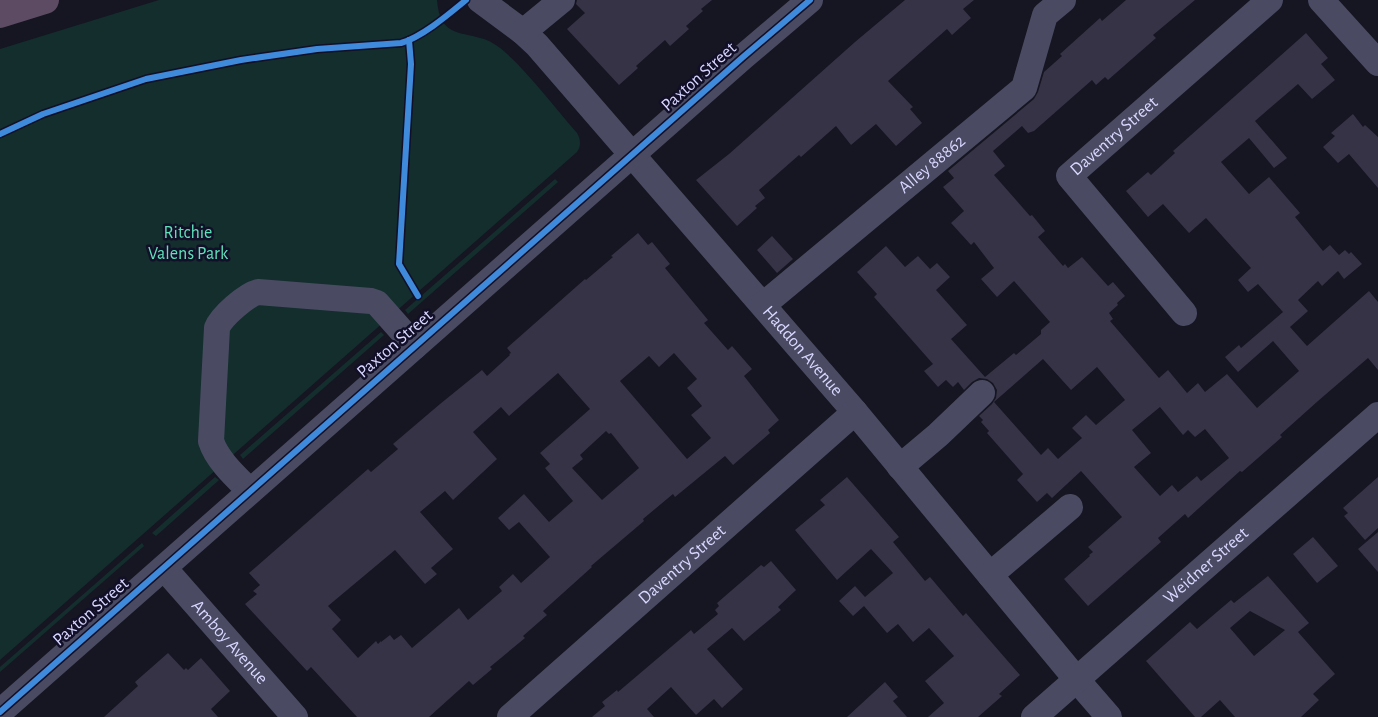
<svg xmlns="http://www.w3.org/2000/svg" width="1378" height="717" font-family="'Alegreya Sans',sans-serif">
	<rect width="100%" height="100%" fill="#161522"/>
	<g fill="#132e2d">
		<path d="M 159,0 L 437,0 C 440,36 458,31 484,39 C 492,42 500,47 506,53 C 532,77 554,107 577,133 C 581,140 581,146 577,152 L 0,660 L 0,49 Z"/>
		<path d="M 555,179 L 558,182 L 408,314 L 405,310 Z"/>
		<path d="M 381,332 L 384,335 L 243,459 L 240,455 Z"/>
		<path d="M 215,477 L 219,480 L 156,536 L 152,533 Z"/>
		<path d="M 142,543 L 144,546 L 0,672 L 0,667 Z"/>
	</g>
	<g fill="#353345" fill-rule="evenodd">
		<path d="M 577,0 L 712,0 L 701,9 L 703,11 L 686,26 L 689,29 L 670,46 L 665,40 L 636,66 L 638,68 L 619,85 L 567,29 L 585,13 L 576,4 Z"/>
		<path d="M 905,0 L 974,0 L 963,9 L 971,18 L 952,35 L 947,29 L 888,81 L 913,107 L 910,109 L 922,123 L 896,146 L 876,124 L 851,145 L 836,126 L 801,157 L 799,155 L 759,190 L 765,198 L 755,206 L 757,208 L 737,226 L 696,180 L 729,154 L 855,42 Z"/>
		<path d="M 1126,0 L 1195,0 L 1153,35 L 1156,38 L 1108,80 L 1105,77 L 1096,85 L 1092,80 L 1034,131 L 1028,133 L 1022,126 L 993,151 L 1005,166 L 994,175 L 1030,216 L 1032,215 L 1045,231 L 1038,237 L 1063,266 L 1065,264 L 1068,268 L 1082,257 L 1108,286 L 1113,282 L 1125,296 L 1117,303 L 1118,305 L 1109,313 L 1113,319 L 1110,321 L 1159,378 L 1168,370 L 1187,393 L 1198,383 L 1205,392 L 1227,374 L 1257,408 L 1299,371 L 1273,341 L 1238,372 L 1225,357 L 1239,345 L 1241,348 L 1283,312 L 1258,284 L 1248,292 L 1238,280 L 1251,268 L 1206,218 L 1189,233 L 1163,204 L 1148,217 L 1126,191 L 1148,172 L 1151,175 L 1175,153 L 1173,151 L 1306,33 L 1328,58 L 1321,64 L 1335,80 L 1312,99 L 1298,84 L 1255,121 L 1287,158 L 1274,168 L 1249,138 L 1221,162 L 1249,194 L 1269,177 L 1300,213 L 1295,217 L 1323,251 L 1330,245 L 1339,255 L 1345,250 L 1349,254 L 1351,252 L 1362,264 L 1344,279 L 1338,271 L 1322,286 L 1318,281 L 1298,300 L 1308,311 L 1290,327 L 1307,346 L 1369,291 L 1378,302 L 1378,370 L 1368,358 L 1318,401 L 1280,435 L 1282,437 L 1242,472 L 1240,471 L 1188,518 L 1185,514 L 1158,538 L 1161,542 L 1088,606 L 1064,579 L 1090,556 L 1089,555 L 1093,552 L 1088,547 L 1122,517 L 1081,471 L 1052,498 L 1047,493 L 1037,502 L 1017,480 L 1023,474 L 987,433 L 989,431 L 981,422 L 983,420 L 979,416 L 992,404 L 996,398 L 997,390 L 993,383 L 987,379 L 979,378 L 972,382 L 964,390 L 958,382 L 953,387 L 946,380 L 938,387 L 924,371 L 933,364 L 874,297 L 877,294 L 857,272 L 886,246 L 905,267 L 918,256 L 930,269 L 937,263 L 950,277 L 936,290 L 967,325 L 951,339 L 985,377 L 1014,353 L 1016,355 L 1041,334 L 1041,330 L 1050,322 L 1014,281 L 997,297 L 981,279 L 994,268 L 974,242 L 971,245 L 951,223 L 964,211 L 943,187 L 954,178 L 948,171 L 1034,99 L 1038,92 L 1044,72 L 1062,56 L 1060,54 L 1100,18 L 1102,21 ZM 1043,359 L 1071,390 L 1097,367 L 1125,400 L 1096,425 L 1086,415 L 1072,428 L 1082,438 L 1058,459 L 1048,448 L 1041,455 L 994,402 ZM 1160,407 L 1183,435 L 1188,430 L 1195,437 L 1205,429 L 1229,458 L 1201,481 L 1197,476 L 1178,492 L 1172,485 L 1160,496 L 1134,467 L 1151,453 L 1132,430 Z"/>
		<path d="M 1353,114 L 1363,127 L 1365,125 L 1378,137 L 1378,188 L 1349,154 L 1338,163 L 1323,147 L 1335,136 L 1331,133 Z"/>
		<path d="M 638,233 L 648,245 L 652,242 L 670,264 L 665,268 L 708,320 L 704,323 L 728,350 L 732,346 L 752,369 L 744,376 L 779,420 L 768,430 L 770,433 L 733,465 L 725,456 L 675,497 L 673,494 L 643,519 L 644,521 L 591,566 L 592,567 L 543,611 L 547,615 L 523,636 L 525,638 L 490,667 L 492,669 L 473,685 L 469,681 L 429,717 L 357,717 L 311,667 L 307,671 L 245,604 L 257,594 L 253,591 L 260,585 L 249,573 L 368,469 L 371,472 L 398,449 L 393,444 L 440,404 L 482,370 L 487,376 L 510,355 L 509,354 L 511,353 L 507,348 L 585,279 L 586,280 L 613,257 L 611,256 ZM 674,353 L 697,379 L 687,388 L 702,406 L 691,415 L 711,438 L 687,459 L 620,381 L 649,356 L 659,367 ZM 558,373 L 590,409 L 540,453 L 550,464 L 545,468 L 573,501 L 549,522 L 524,494 L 498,518 L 509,530 L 519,522 L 550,557 L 521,583 L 513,574 L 499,587 L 502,591 L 468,620 L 459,608 L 412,648 L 401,635 L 394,640 L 390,635 L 381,642 L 381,641 L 378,644 L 376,641 L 358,658 L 332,629 L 341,620 L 328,606 L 395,550 L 425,584 L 437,574 L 431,568 L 453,549 L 420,512 L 445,491 L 453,500 L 497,459 L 473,432 L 501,407 L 509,416 ZM 606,431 L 609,434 L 611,433 L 639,468 L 602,500 L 572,468 L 583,459 L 580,455 Z"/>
		<path d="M 772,236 L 793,259 L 777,273 L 757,250 Z"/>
		<path d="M 847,477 L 899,537 L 893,542 L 925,581 L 930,577 L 963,616 L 966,613 L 1020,675 L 999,694 L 1002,696 L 978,717 L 928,717 L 944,703 L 925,681 L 954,656 L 929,628 L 913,642 L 898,624 L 887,633 L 864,606 L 853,616 L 839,601 L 855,586 L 865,597 L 893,573 L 871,549 L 837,580 L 795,530 L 825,505 L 820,500 Z"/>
		<path d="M 1378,477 L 1378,528 L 1365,540 L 1344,516 L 1348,513 L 1343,508 Z"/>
		<path d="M 1378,532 L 1378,572 L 1358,549 Z"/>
		<path d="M 1313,537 L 1338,566 L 1317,583 L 1293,554 Z"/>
		<path d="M 771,561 L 796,590 L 778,607 L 781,610 L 744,641 L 732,628 L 707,649 L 743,689 L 722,708 L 714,699 L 696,715 L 671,687 L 647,709 L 654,717 L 592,717 L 605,706 L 602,702 L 617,690 L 618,692 L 691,630 L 694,634 L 718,614 L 715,610 L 719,606 L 717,603 L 761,565 L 764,567 Z"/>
		<path d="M 1268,576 L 1309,623 L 1298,632 L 1335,674 L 1313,694 L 1319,700 L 1301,717 L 1235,717 L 1220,700 L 1201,717 L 1195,717 L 1146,661 L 1190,622 L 1197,629 L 1231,600 L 1234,603 ZM 1250,611 L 1285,630 L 1254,656 L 1230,628 Z"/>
		<path d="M 168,653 L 184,670 L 186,668 L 188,670 L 201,658 L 230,691 L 211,709 L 218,717 L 104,717 L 138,686 L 135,682 Z"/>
		<path d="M 885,682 L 898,697 L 893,701 L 907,717 L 847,717 Z"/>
	</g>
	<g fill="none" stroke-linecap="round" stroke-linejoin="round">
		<g stroke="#4a4b63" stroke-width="26">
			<path id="s1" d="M 480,0 L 523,32 L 537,45 L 855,412 L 1077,680 L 1109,717"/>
			<path d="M 1321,0 L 1378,63"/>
			<path d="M 523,32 L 562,0"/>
			<path id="s2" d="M 763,305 L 1024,88 L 1045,15 L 1063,0"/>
			<path id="s3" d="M 1184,313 L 1069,176 L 1270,0"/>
			<path d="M 900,467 L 938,435 L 982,393"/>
			<path d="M 250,491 C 236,477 217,460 211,441 L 217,328 C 221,317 246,295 258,292 L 371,301 L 377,303 L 415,346"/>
			<path id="s4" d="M 164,568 L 295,717"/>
			<path d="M 990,575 L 1070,507"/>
			<path d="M 0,712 L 743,57 L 810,0"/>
			<path id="s5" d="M 510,717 L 855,412"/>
			<path id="s6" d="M 1034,717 L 1378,415"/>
		</g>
		<path stroke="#5c4b63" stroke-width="28" d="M 0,14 L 45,0"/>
		<defs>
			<g id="cycleway">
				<path d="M 409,40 L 411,64 L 399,264 L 418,296"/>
				<path d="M 0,134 L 43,114 L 146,79 L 241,60 L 317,49 L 401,43 C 422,37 449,14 466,0"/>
				<path d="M 0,712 L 743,57 L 810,0"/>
			</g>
		</defs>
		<use href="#cycleway" stroke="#120f28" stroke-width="9"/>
		<use href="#cycleway" stroke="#408adc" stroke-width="6"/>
	</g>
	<g text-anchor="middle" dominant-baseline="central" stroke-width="5" stroke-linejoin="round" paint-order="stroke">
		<g font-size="18" fill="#d9d7ff" stroke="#120f28">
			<text transform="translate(699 77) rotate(-42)">Paxton Street</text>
			<text stroke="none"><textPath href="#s3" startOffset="239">Daventry Street</textPath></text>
			<text stroke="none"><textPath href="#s2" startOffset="220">Alley 88862</textPath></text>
			<text transform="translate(395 344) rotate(-41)">Paxton Street</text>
			<text stroke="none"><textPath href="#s1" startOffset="478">Haddon Avenue</textPath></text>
			<text stroke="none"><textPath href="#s5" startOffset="230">Daventry Street</textPath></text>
			<text stroke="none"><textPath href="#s6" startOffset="229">Weidner Street</textPath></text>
			<text transform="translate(91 612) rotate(-41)">Paxton Street</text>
			<text stroke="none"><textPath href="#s4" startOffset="99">Amboy Avenue</textPath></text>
		</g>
		<g font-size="18" fill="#5fe2ba" stroke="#120f28">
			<text x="188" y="233">Ritchie<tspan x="188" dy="21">Valens Park</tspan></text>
		</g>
	</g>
</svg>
